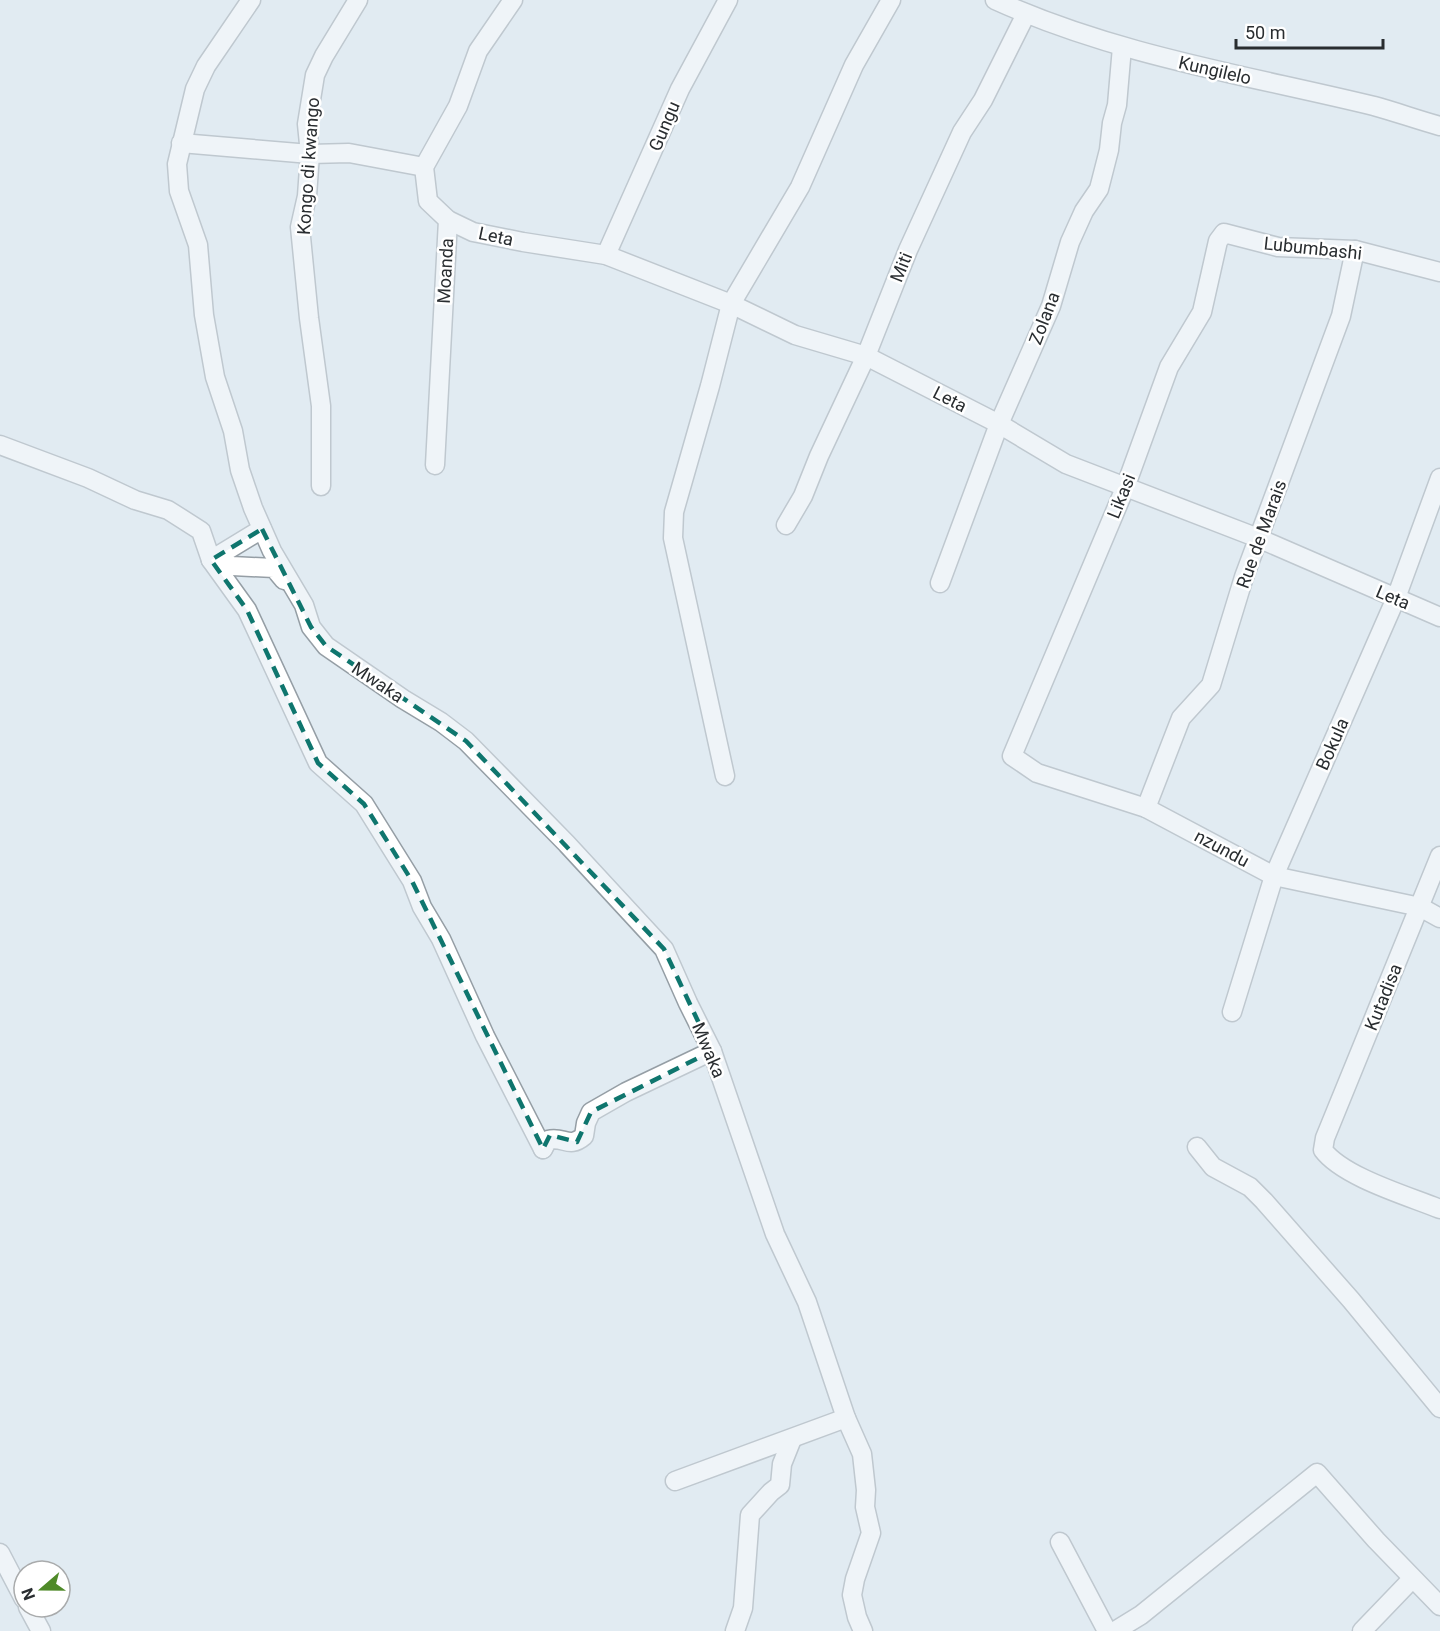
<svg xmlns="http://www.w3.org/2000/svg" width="1440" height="1631" font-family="Roboto,sans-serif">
	<rect width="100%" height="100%" fill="#e1ebf2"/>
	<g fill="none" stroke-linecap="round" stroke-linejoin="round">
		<defs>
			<g id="street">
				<path d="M 251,0 L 206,66 L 195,89 L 177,164 L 179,191 L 198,245 L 204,315 L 215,377 L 233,431 L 240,470 L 253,508 L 272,551 L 304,605 L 311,627 L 326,646 L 403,699 L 441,722 L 466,741 L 567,844 L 664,949 L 688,1003 L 712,1051 L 775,1234 L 807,1302 L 846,1418 L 862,1454 L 866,1490 L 865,1507 L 871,1533 L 855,1579 L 852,1595 L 857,1617 L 863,1631"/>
				<path d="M 995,0 C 1116,55 1246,75 1374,106 C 1396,112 1418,120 1440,126"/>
				<path d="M 181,143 L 310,154 L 349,153 L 424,167"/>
				<path d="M 448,220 L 473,232 L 523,242 L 606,255 L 731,304 L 795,335 L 866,356 L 999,424 L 1066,464 L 1258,538 L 1440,617"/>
				<path d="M 606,255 L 680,89 L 728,0"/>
				<path d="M 1440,272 L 1355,250 L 1278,247 L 1224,233 L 1218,241 L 1202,312 L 1169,367 L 1125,488 L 1012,756 L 1037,773 L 1146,808 L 1274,876 L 1420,907 L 1440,918"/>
				<path d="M 0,445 L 88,478 L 135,500 L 168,510 L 201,531 L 211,560 L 247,610 L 318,763 L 364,804 L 412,881 L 422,907 L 441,939 L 485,1036 L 543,1149"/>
				<path d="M 435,465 L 448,220 L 428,201 L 424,167 L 458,106 L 478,51 L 513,0"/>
				<path d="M 321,486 L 321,406 L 309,318 L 300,227 L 307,196 L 310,154 L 307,124 L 315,75 L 324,56 L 358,0"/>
				<path d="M 786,525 L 803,496 L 819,456 L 866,356 L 908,250 L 962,132 L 983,100 L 1026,14"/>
				<path d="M 211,560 L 232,566 L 274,568 L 284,580"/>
				<path d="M 211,560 L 262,529"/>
				<path d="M 940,583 L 999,424 L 1051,306 L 1070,242 L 1084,211 L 1099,189 L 1109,150 L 1112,123 L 1117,105 L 1122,47"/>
				<path d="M 725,776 L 673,538 L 674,512 L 710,386 L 731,304 L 800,187 L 854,65 L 891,0"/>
				<path d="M 1146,808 L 1181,718 L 1211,685 L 1244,577 L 1341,316 L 1355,250"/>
				<path d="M 1440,856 L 1325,1138 L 1323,1150 C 1343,1177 1408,1196 1440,1209"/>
				<path d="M 1232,1012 L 1274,876 L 1396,598 L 1440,478"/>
				<path d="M 1197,1147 L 1213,1167 L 1250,1187 L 1264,1201 L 1351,1300 L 1440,1408"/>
				<path d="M 543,1149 L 548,1140 C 564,1136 569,1149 584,1136 L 586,1123 L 591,1112 L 626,1092 L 712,1051"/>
				<path d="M 675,1481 L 846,1418"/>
				<path d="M 1060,1542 L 1107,1631"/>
				<path d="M 0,1553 L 24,1599"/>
				<path d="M 28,1607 L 41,1631"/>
				<path d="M 735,1631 L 743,1608 L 750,1515 L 771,1492 L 780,1485 L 782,1464 L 792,1439"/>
				<path d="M 1115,1631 L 1141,1615 L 1317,1473 L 1376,1540 L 1440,1606"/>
				<path d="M 1362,1631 L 1412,1579"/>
			</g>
		</defs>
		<use href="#street" stroke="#959ea5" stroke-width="21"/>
		<use href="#street" stroke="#fff" stroke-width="18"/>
	</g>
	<path d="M0 0H1440V1631H0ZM 262,529 L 311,627 L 326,646 L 466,741 L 664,949 L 712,1051 L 591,1112 L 577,1142 L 550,1135 L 543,1149 L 412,881 L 364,804 L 318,763 L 247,610 L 211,560 Z" fill="#e1ebf2" fill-opacity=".55" fill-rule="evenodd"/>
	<path fill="none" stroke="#0f766e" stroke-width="4.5" stroke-dasharray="12 8" stroke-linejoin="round" d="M 262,529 L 311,627 L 326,646 L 466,741 L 664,949 L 712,1051 L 591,1112 L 577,1142 L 550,1135 L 543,1149 L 412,881 L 364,804 L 318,763 L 247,610 L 211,560 Z"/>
	<g text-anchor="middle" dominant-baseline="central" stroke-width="5" stroke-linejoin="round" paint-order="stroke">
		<g font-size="18" fill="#292d30" stroke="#fff">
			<text transform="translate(1215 70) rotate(13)">Kungilelo</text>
			<text transform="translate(664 126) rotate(-67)">Gungu</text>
			<text transform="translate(308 166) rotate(-86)">Kongo di kwango</text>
			<text transform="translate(496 236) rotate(12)">Leta</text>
			<text transform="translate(1313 248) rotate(6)">Lubumbashi</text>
			<text transform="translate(901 267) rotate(-68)">Miti</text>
			<text transform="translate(445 271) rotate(-87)">Moanda</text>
			<text transform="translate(1044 318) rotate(-69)">Zolana</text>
			<text transform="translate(950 399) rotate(27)">Leta</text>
			<text transform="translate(1121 496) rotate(-68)">Likasi</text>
			<text transform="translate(1261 534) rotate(-70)">Rue de Marais</text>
			<text transform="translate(1393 597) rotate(23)">Leta</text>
			<text transform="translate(378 682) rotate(34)">Mwaka</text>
			<text transform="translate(1332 744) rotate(-66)">Bokula</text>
			<text transform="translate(1222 848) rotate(28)">nzundu</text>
			<text transform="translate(1383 997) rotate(-68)">Kutadisa</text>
			<text transform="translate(709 1050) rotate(67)">Mwaka</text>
		</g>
	</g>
	<g transform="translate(42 1589) rotate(250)"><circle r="28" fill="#ffffff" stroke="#a9abac" stroke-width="1.5"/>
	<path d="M0-4.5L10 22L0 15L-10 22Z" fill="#4f8a28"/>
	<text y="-9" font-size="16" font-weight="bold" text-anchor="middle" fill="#292d30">N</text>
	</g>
	<path d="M1236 39v9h147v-9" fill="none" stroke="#292d30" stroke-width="3"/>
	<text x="1245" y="39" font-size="18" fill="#292d30" stroke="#ffffff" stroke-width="4.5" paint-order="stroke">50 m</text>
</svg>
